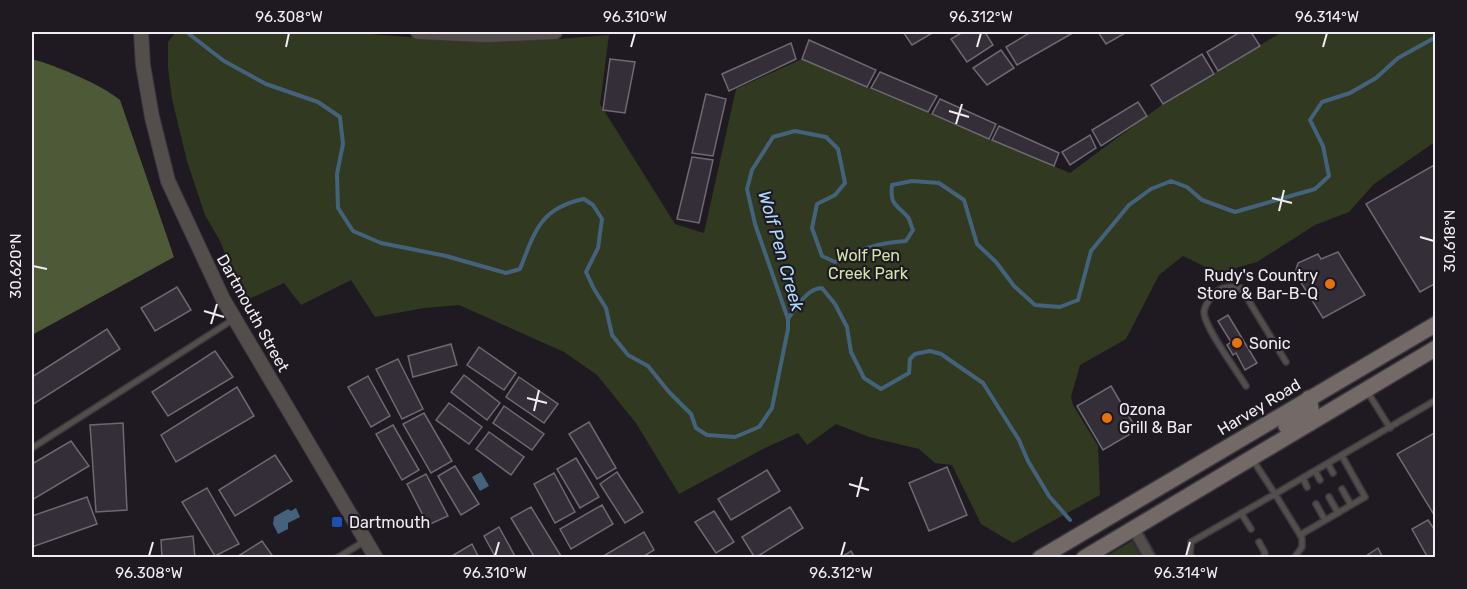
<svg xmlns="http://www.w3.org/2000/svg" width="1467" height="589" font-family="Rubik,sans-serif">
	<rect width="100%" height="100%" fill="#1f1a22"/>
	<g fill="#313921">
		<path d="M 176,32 L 345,32 L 472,42 L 545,40 L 609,35 L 600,104 L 675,224 L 704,233 L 736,89 L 802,59 L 1070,173 L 1163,104 L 1282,32 L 1435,32 L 1435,142 L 1374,184 L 1349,212 L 1315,225 L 1257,262 L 1218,273 L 1183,256 L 1159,275 L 1126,339 L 1080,365 L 1071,397 L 1073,405 L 1098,446 L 1100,495 L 1013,543 L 981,524 L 952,465 L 935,463 L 919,449 L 869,437 L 836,424 L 807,445 L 798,433 L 765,448 L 679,494 L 636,423 L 597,375 L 564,352 L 459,305 L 424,308 L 375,317 L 351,280 L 301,305 L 284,283 L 249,299 L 231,268 L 220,241 L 205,215 L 187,161 L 172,99 L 168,67 L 168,42 Z"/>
		<path d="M 1132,541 L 1141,557 L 1105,557 Z"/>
	</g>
	<path fill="#4e5938" d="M 32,59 C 57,66 100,84 120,100 L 174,257 L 32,335 Z"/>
	<g fill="#44627b">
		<path d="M 481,472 L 489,486 L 480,491 L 472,477 Z"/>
		<path d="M 296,508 L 300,517 L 288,523 L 288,529 L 278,534 L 273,524 L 274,517 L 288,509 L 291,511 Z"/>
	</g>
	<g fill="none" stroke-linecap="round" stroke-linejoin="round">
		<g stroke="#44627b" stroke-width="4">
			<path d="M 189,34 L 224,61 L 266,84 L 318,102 L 340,117 L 343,144 L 337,174 L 338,208 L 353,231 L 381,243 L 446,256 L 506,273 L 520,269 C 535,231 540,208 584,199 L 593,205 L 602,219 L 598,248 L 586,272 L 594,289 L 606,308 L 612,335 L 628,355 L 648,366 L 669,392 L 691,414 L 696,428 L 707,435 L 735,437 L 759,427 L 772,408 L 788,329 L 788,319 L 755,224 L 747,189 L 752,170 L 773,137 L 795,131 L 826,137 L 838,149 L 845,183 L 835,195 L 817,204 L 812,228 L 822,256 L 835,262 C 861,249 876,243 906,241 L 913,230 C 911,226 910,219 907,216 C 895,203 890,205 892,185 L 912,181 L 939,183 L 964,200 L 977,244 L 996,262 L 1014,286 L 1035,305 L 1060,307 L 1078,300 L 1091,251 L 1129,205 L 1151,189 L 1171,181 L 1187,187 L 1202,200 L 1235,212 L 1315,189 L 1329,176 L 1323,146 L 1310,120 L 1322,102 L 1350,93 L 1376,78 L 1398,58 L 1436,37"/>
			<path d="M 788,319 C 796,308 807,288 822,288 L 835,304 L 847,327 L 851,352 L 864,378 L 881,389 L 909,373 L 910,359 L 915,354 L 930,351 L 941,354 L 983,383 L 1019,440 L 1028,461 L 1049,496 L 1070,520"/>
		</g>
	</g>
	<g fill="#332e37" stroke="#6e6872" stroke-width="1.5">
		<path d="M 903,32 L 934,32 L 912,45 Z"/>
		<path d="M 963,32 L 985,32 L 993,45 L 967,62 L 951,39 Z"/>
		<path d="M 1031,32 L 1069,32 L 1071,34 L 1017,65 L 1006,47 Z"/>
		<path d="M 1098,32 L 1127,32 L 1106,44 Z"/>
		<path d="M 1240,32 L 1251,32 L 1260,46 L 1218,71 L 1207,52 Z"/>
		<path d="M 809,40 L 876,70 L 867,87 L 802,59 Z"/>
		<path d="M 791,43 L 796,59 L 729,91 L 722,74 Z"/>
		<path d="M 1001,50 L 1014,68 L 987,85 L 973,68 Z"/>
		<path d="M 1202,54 L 1214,74 L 1163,104 L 1151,85 Z"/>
		<path d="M 610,59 L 635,62 L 625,113 L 603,110 Z"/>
		<path d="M 880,72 L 937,96 L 928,112 L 871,88 Z"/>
		<path d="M 706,94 L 726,99 L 713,156 L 692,153 Z"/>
		<path d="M 940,99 L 996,124 L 989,139 L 932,114 Z"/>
		<path d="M 1138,102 L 1147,116 L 1101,146 L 1092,130 Z"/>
		<path d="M 999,126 L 1059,153 L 1054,166 L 992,140 Z"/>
		<path d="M 1090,135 L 1096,148 L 1070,165 L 1062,152 Z"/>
		<path d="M 692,157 L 713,160 L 699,223 L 677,219 Z"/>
		<path d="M 1436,164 L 1436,283 L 1420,292 L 1366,204 Z"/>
		<path d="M 1338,252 L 1365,295 L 1323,318 L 1295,273 L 1298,263 L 1318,254 L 1321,259 Z"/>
		<path d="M 177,287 L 191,310 L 155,331 L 141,308 Z"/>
		<path d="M 1228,315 L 1257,363 L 1245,370 L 1236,353 L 1233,355 L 1227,345 L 1231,342 L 1218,321 Z"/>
		<path d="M 107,329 L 120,349 L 32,405 L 32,377 Z"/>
		<path d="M 451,344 L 457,365 L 413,377 L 408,356 Z"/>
		<path d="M 479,347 L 516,373 L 504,390 L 467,365 Z"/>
		<path d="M 215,351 L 233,377 L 168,416 L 152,392 Z"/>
		<path d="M 398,359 L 423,409 L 402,419 L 376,369 Z"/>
		<path d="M 464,375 L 500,403 L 487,420 L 451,392 Z"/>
		<path d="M 368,376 L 390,416 L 371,427 L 348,387 Z"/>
		<path d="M 519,377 L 558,404 L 544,423 L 506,397 Z"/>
		<path d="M 1111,386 L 1137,430 L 1103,450 L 1077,406 Z"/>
		<path d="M 237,387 L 254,416 L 176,462 L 161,435 Z"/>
		<path d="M 449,403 L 482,427 L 469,444 L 436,420 Z"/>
		<path d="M 504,406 L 544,434 L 532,450 L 493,423 Z"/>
		<path d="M 424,413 L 452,461 L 431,473 L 403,424 Z"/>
		<path d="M 589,422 L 616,468 L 597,479 L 569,434 Z"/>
		<path d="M 123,423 L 127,510 L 96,512 L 90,425 Z"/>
		<path d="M 393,425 L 419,470 L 402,480 L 376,434 Z"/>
		<path d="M 489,432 L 524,457 L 511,475 L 476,449 Z"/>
		<path d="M 1436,432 L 1435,473 L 1436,518 L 1397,454 Z"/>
		<path d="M 71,441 L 89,466 L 32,500 L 32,464 Z"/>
		<path d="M 275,455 L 292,481 L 235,516 L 219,490 Z"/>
		<path d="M 576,458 L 599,497 L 580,508 L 557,469 Z"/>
		<path d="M 455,466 L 479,504 L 461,515 L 438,476 Z"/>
		<path d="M 947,467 L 967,515 L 929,531 L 909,483 Z"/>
		<path d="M 767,470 L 780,491 L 731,520 L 718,499 Z"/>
		<path d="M 617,472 L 643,512 L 625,523 L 600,484 Z"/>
		<path d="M 554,473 L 575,512 L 555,523 L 534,484 Z"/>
		<path d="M 426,474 L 448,516 L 428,525 L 407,484 Z"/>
		<path d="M 207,488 L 239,544 L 215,556 L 182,502 Z"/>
		<path d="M 87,497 L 97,524 L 32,547 L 32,516 Z"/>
		<path d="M 602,505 L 613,524 L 571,549 L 560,529 Z"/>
		<path d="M 531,507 L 561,556 L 558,558 L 535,558 L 511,518 Z"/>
		<path d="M 790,507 L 803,528 L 755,558 L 742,537 Z"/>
		<path d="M 714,511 L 734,542 L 716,553 L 695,522 Z"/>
		<path d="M 1428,520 L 1436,532 L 1436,558 L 1428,558 L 1412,529 Z"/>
		<path d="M 499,527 L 516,558 L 496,558 L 484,536 Z"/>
		<path d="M 644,532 L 654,550 L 641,558 L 600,558 Z"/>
		<path d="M 193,536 L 195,558 L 162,558 L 161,540 Z"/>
		<path d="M 262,541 L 274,558 L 235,558 Z"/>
		<path d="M 472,544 L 479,558 L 454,558 L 452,556 Z"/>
		<path d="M 1378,548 L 1383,558 L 1363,558 Z"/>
		<path d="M 851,551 L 855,558 L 840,558 Z"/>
	</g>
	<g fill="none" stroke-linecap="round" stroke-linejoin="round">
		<defs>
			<g id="service">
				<path d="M 1246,386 C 1237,371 1204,327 1204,312 C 1204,307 1209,300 1212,296 C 1221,286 1229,286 1241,288 L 1286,362"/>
				<path d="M 1367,391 L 1390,428"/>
				<path d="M 32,448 L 234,319"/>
				<path d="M 1253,460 L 1275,494 L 1436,400"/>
				<path d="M 1328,464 L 1333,473"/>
				<path d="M 1315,471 L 1320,480"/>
				<path d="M 1303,478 L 1307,487"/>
				<path d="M 1342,489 L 1351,505"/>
				<path d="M 1329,497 L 1338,513"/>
				<path d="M 1316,504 L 1325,520"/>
				<path d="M 1241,513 L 1251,529"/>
				<path d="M 1300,535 L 1365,497 L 1342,456"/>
				<path d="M 1259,542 L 1265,553 L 1263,558"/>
				<path d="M 337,558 L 365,541"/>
				<path d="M 1192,558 L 1190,554 L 1191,542 L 1275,494 L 1302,538 L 1302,547 L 1294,558"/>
			</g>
			<path id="minor" d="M 1134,529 L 1150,558"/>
			<g id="tertiary">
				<path d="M 141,32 L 143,65 L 152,117 L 168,181 L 223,299 L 376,558"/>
				<path d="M 418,32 L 487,35 L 555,32"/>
			</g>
			<g id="secondary">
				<path d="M 1286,426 L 1311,408 L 1309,398"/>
				<path d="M 1040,558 L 1436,324"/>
				<path d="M 1084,558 L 1436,348"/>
			</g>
		</defs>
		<use href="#service" stroke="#3c373f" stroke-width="8"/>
		<use href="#minor" stroke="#3c373f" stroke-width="14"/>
		<use href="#tertiary" stroke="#3c373f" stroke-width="16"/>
		<use href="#secondary" stroke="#3c373f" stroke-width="18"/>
		<use href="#service" stroke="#534e4c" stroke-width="5"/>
		<use href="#minor" stroke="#534e4c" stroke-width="10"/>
		<use href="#tertiary" stroke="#534e4c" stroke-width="14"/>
		<use href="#secondary" stroke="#736a67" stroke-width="15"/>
	</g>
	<path fill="none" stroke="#efecf2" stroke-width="2" d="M 286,47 L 289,33M 631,47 L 635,33M 977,47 L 981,33M 1323,47 L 1327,33M 949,111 L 969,117M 956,124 L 962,104M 1272,198 L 1292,203M 1279,211 L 1284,190M 1420,237 L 1434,241M 33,266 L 47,269M 204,311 L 224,317M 211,324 L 217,304M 527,398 L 547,403M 534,411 L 539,390M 849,484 L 869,490M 857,497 L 862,477M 149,556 L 153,542M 495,556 L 499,542M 841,556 L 845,542M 1186,556 L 1190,542"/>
	<g fill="#e8710a" stroke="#1f1a22" stroke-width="2">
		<circle cx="1330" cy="284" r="6"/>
		<circle cx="1237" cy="343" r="6"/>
		<circle cx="1107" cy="418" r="6"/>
	</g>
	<rect fill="#1a4fb4" stroke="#1f1a22" stroke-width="2" x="331" y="516" width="12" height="12" rx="3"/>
	<g text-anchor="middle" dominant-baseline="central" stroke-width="4.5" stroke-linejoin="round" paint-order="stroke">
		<g font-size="16" fill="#d0e5a8" stroke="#1f1a22">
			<text x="868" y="255">Wolf Pen<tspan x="868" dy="18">Creek Park</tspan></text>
		</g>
		<g font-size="16" fill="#efecf2" stroke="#1f1a22" text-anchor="start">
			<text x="1318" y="275" text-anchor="end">Rudy's Country<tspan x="1318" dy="18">Store &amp; Bar-B-Q</tspan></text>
			<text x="1249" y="343">Sonic</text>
			<text x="1119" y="409">Ozona<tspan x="1119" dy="18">Grill &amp; Bar</tspan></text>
			<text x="349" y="522">Dartmouth</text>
		</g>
		<g font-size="16" fill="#efecf2" stroke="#1f1a22">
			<text transform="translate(253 313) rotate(61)">Dartmouth Street</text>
			<text transform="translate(1259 407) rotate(-31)">Harvey Road</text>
		</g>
		<g font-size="18" font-style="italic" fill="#b0dbfe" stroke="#1f1a22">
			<text transform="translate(781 251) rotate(74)">Wolf Pen Creek</text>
		</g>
	</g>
	<rect width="1467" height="589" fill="none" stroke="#1f1a22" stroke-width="66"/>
	<rect x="33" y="33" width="1401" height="523" fill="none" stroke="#efecf2" stroke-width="2"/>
	<g font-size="15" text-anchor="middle" fill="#efecf2">
		<text x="289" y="22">96.308°W</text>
		<text x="635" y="22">96.310°W</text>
		<text x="981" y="22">96.312°W</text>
		<text x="1327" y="22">96.314°W</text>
		<text transform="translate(1450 241) rotate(-90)" y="5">30.618°N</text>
		<text transform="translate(16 266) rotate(-90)" y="5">30.620°N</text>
		<text x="149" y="578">96.308°W</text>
		<text x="495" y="578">96.310°W</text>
		<text x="841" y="578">96.312°W</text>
		<text x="1186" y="578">96.314°W</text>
	</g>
</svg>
